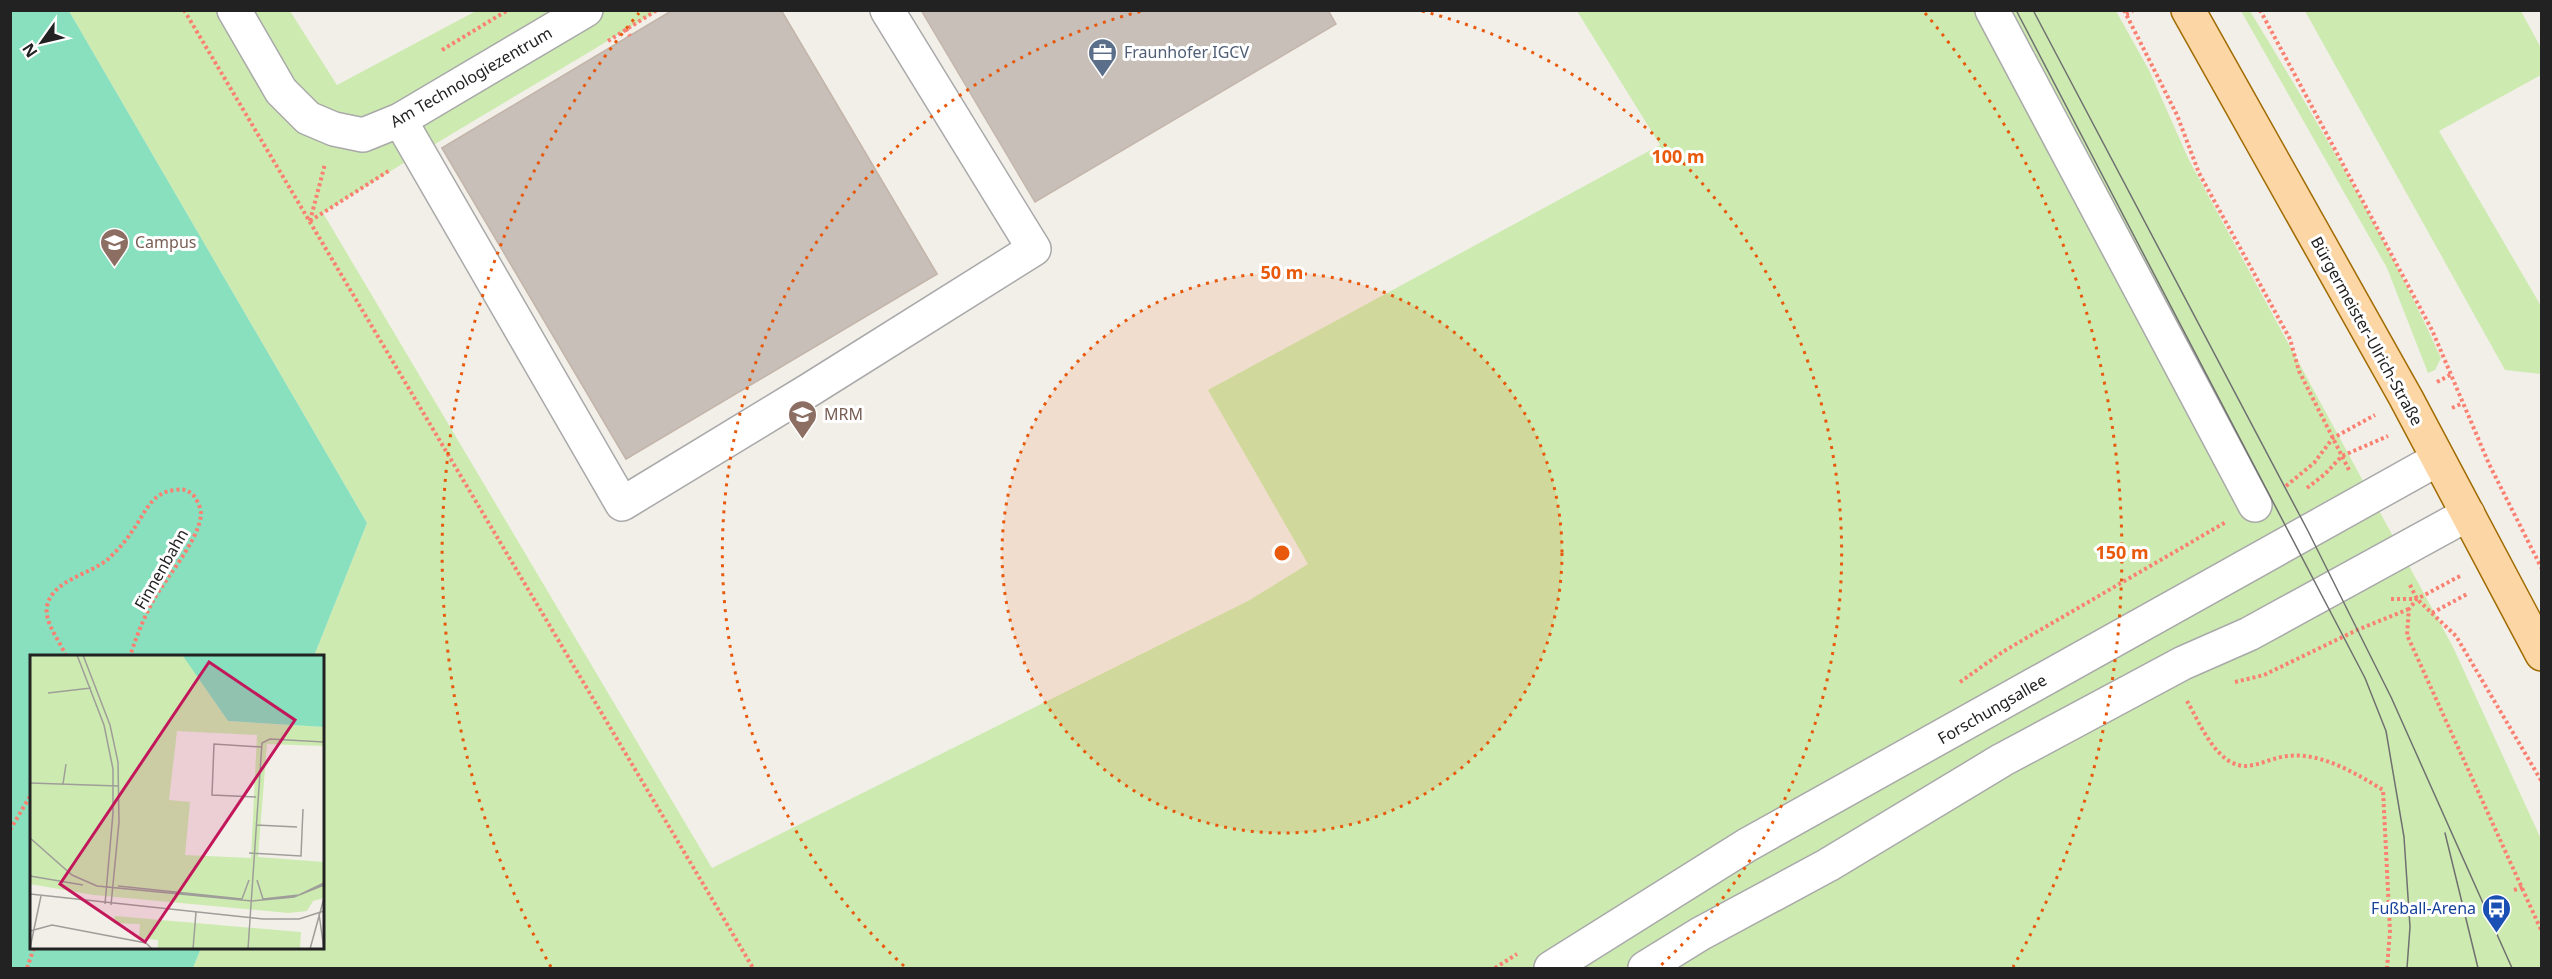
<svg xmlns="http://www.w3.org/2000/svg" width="2552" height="979" font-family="'Noto Sans',sans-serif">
	<rect width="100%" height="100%" fill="#f2efe9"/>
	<g fill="#cdebb0">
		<path d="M 69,11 L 290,11 L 337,85 L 476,11 L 657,11 C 546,79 433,143 323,213 L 712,868 L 1248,601 L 1308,564 L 1208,390 L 1660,145 L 1577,11 L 2116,11 L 2149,70 L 2189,160 L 2453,647 L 2541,839 L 2541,968 L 193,968 L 201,948 L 322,948 L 322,656 L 314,656 L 367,523 Z"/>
		<path d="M 2241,11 L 2250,11 C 2318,123 2387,238 2441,358 L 2435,370 L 2428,373 L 2387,268 Z"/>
		<path d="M 2305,11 L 2521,11 L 2541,48 L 2541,75 L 2439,131 L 2541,306 L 2541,374 L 2505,370 Z"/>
	</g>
	<path fill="#88e0be" d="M 11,10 L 69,11 L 367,523 L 314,656 L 32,656 L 32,948 L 201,948 L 193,968 L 11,968 Z"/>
	<g fill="#c7bfb8" stroke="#c4b6ab" stroke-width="1.5" fill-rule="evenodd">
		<path d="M 673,10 L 781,10 L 937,274 L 626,459 L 442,148 ZM 693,77 L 743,159 L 682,196 L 633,114 ZM 817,197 L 861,271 L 806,304 L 762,230 ZM 674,280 L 706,333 L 667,356 L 636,303 Z"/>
		<path d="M 673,10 L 781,10 L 937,274 L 626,459 L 442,148 Z"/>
		<path d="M 921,10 L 1328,10 L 1336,24 L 1035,202 Z"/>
	</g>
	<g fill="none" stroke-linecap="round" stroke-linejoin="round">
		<defs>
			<g id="minor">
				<path d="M 234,10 L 281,91 L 308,118 L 334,129 L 363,135 L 400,120 L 586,10"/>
				<path d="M 1992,10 L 2255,505"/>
				<path d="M 400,120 L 622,504 L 811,389 L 1034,249 L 887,10"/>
				<path d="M 1551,968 L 1747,845 L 2438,459"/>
				<path d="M 1645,968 L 1700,934 L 1828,865 L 2002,760 L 2183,663 L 2249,634 L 2468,514"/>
			</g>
			<path id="major" d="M 2188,10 L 2406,398 L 2542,654"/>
		</defs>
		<use href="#minor" stroke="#a9a9a9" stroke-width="36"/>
		<use href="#major" stroke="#a06b00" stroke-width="36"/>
		<g stroke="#fa8072" stroke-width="4" stroke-dasharray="3 3" stroke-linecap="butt">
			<path d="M 184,10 L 753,968"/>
			<path d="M 2124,10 L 2177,115 L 2199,173 L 2290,339 L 2299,371 L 2349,470"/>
			<path d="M 2260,10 L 2432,330 L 2489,464 L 2542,569"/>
			<path d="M 2126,14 L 2134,10"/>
			<path d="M 626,29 L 630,36"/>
			<path d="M 608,41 L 657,10"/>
			<path d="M 442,50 L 508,10"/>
			<path d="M 310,221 L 390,170"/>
			<path d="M 310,221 L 325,164"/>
			<path d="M 2437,382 L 2452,374"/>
			<path d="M 2452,408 L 2463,403"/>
			<path d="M 2286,486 L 2314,463 L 2333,438 L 2375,415"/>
			<path d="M 2307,488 L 2325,474 L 2342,456 L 2388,436"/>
			<path d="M 2460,576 L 2417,599 L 2409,609 L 2407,635 L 2542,932"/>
			<path d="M 2410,585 L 2417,599 L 2456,636 L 2542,782"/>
			<path d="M 2391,599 L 2417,599"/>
			<path d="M 2432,613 L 2469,593"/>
			<path d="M 66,656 C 60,641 44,623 47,606 C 53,580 88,575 107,560 C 115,553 125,542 131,533 C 144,516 150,492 175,490 C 182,489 186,489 192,494 C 196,497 201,508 201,514 C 199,541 166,577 153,601 C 143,619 136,638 130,656"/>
			<path d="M 1960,682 L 2004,651 L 2226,522"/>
			<path d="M 2235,682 L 2264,675 L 2357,630 L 2409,609"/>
			<path d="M 2187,701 C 2200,723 2217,768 2248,766 C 2262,764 2275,757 2288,756 C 2321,752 2357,774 2383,790 L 2390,931 L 2387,968"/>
			<path d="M 10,830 L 32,793"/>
			<path d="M 2514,890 L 2523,887"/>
			<path d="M 27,968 L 34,948"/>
			<path d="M 1495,968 L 1517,954"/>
		</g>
		<use href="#minor" stroke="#fff" stroke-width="33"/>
		<use href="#major" stroke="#fcd6a4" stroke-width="33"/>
		<g stroke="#707070" stroke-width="1.5">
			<path d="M 2016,10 L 2365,678 L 2386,731 L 2404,837 L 2410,927 L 2407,968"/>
			<path d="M 2033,10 L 2308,531 L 2391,697 L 2512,968"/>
			<path d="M 2445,833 L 2478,968"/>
		</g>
	</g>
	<circle cx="1282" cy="553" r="280" fill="#e8590c" fill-opacity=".12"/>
	<g fill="none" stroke="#e8590c" stroke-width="3" stroke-dasharray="3 6">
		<circle cx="1282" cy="553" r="280"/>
		<path d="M904 966A560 560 0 0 1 1142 11M1422 11A560 560 0 0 1 1660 966"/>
		<path d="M551 967A840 840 0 0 1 639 13M1925 13A840 840 0 0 1 2013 967"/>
	</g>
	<defs>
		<symbol id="office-pin" viewBox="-11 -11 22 30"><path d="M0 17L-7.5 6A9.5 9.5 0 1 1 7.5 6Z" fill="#5c6f8a" stroke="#fff"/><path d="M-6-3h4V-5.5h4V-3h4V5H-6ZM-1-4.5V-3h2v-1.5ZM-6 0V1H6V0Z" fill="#fff"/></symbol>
		<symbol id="university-pin" viewBox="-11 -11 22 30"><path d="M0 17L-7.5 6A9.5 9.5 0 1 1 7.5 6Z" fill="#8d6e63" stroke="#fff"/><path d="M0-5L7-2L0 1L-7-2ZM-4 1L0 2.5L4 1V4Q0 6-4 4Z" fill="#fff"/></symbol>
		<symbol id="bus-pin" viewBox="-11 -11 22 30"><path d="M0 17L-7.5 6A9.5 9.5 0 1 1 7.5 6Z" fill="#1a4fb4" stroke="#fff"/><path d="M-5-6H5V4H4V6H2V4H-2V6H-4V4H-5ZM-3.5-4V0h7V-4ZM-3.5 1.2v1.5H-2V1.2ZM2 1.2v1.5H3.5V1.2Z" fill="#fff"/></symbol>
	</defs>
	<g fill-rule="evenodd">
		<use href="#office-pin" x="1086" y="36" width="33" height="45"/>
		<use href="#university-pin" x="98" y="226" width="33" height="45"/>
		<use href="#university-pin" x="786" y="398" width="33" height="45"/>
		<use href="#bus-pin" x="2480" y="892" width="33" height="45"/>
	</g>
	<g text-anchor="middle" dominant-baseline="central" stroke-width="6" stroke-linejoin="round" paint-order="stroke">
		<g font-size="16" fill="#4e5e75" stroke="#fff" text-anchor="start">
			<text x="1124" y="52">Fraunhofer IGCV</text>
		</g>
		<g font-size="16" fill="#222" stroke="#fff">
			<text transform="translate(471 77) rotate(-30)">Am Technologiezentrum</text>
			<text transform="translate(2367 331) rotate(61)">Bürgermeister-Ulrich-Straße</text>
			<text transform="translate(161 569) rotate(-60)">Finnenbahn</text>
			<text transform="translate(1992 709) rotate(-30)">Forschungsallee</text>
		</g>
		<g font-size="16" fill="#785e54" stroke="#fff" text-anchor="start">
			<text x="135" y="242">Campus</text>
			<text x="824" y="414">MRM</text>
		</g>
		<g font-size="16" fill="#164399" stroke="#fff" text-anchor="end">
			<text x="2476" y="908">Fußball-Arena</text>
		</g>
	</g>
	<g transform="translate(30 655)">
		<rect width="294" height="294" fill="#f2efe9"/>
		<path d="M 0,0 L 153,0 L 198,66 L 294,72 L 294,91 L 237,89 L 228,202 L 294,207 L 294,243 L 283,246 L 277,256 L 258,258 L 64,240 L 0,229 ZM 147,76 L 227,80 L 221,203 L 155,200 L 160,147 L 139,145 ZM 85,261 L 271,277 L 270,294 L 128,294 L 128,285 L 109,283 L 110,269 L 83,268 Z" fill="#cdebb0" fill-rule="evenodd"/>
		<path d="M 294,0 L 294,72 L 198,66 L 153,1 Z" fill="#88e0be"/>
		<path fill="none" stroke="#9f9d99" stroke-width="1.5" d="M 47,0 L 74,70 L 83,114 L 83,158 L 75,249M 53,0 L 80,70 L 88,107 L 89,167 L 81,250M 18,38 L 61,33M 0,128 L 88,131M 33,129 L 36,109M 226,142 L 182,140 L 184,89 L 231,92M 226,170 L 267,172M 0,183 L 42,220 L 67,231 L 222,246 L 264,242 L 294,230M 219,198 L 271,201 L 273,154M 0,221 L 53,230M 227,225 L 233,244 L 269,240 L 294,228M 88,231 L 212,244 L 219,225M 0,239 L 233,264 L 269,264 L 294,256M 289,259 L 294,294M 0,276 L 22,270 L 116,288 L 122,294M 0,293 L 11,241M 163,294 L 166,257M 218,294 L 232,88 L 240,84 L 294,87M 280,294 L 294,243"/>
		<path fill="#c2185b" fill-opacity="0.15" stroke="#c2185b" stroke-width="3" d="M 179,7 L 265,65 L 115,287 L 30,229 Z"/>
		<rect width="294" height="294" fill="none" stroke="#222" stroke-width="3"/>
	</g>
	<circle cx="1282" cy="553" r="9" fill="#e8590c" stroke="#fff" stroke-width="3"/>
	<g font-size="18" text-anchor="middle" font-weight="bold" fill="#e8590c" stroke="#fff" stroke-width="6" stroke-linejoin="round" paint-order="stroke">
		<text x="1678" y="163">100 m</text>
		<text x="1282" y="279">50 m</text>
		<text x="2122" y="559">150 m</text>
	</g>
	<rect width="2552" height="979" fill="none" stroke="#222222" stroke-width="24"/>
	<g transform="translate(42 42) rotate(236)" stroke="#ffffff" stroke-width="4.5" paint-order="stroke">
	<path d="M0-4.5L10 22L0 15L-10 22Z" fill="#222222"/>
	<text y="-9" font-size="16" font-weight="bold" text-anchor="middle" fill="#222222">N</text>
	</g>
</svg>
